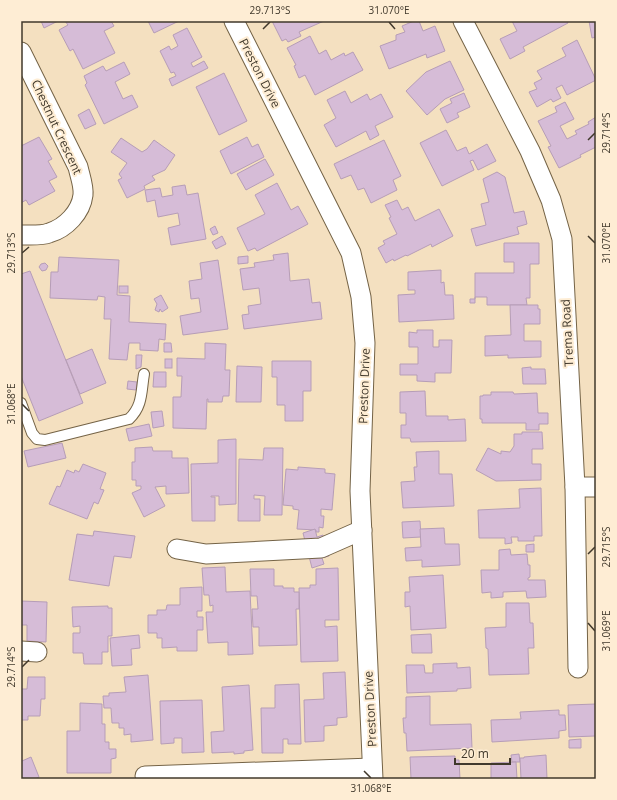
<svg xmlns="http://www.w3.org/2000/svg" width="617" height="800" font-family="'Open Sans',sans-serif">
	<rect width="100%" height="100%" fill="#f4e0c0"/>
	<g fill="#d6bcd7" stroke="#b69db7">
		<path d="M 41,21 L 58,21 L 44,28 Z"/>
		<path d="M 65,21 L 111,21 L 114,26 L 104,31 L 115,53 L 83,69 L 73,49 L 70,51 L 59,30 L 68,25 Z"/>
		<path d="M 148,21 L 179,21 L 154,33 Z"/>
		<path d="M 272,21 L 324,21 L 299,32 L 301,36 L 288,42 L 286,39 L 282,41 Z"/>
		<path d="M 414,21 L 419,21 L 423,31 L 435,26 L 445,51 L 427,58 L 426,54 L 389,69 L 380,46 L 396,40 L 396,35 L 405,32 L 402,26 Z"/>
		<path d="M 512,21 L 567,21 L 568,23 L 523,47 L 525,51 L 510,59 L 500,39 L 517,31 Z"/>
		<path d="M 589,21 L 596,21 L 596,37 L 592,38 Z"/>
		<path d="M 187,28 L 202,57 L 191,63 L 193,67 L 204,61 L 208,68 L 172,86 L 169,79 L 176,76 L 174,72 L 171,73 L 160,51 L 169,46 L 171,50 L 178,46 L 173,35 Z"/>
		<path d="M 310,36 L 319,54 L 326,50 L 331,60 L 344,53 L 345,56 L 353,52 L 363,70 L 315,95 L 305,75 L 299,78 L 294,66 L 296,65 L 287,48 Z"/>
		<path d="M 577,40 L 596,80 L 567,95 L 562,85 L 556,88 L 561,98 L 553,102 L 551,99 L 537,107 L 529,92 L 537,89 L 534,83 L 542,79 L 537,71 L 566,56 L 562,48 Z"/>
		<path d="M 450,61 L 464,90 L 445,99 L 427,115 L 406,91 L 426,72 Z"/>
		<path d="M 124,62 L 130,74 L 115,82 L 123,99 L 132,95 L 138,107 L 104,124 L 85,85 L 87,83 L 84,76 L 103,66 L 106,71 Z"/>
		<path d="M 224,73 L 247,121 L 219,135 L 196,87 Z"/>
		<path d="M 345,91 L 351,103 L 367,94 L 370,100 L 381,94 L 393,117 L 375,126 L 379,135 L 370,140 L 366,131 L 336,147 L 324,125 L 336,118 L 327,100 Z"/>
		<path d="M 464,93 L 470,107 L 457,113 L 459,117 L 447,123 L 440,109 L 452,103 L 450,99 Z"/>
		<path d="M 565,102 L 574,119 L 560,126 L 567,139 L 577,134 L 575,131 L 589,124 L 588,122 L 596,117 L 596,147 L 580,155 L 581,157 L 559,168 L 548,147 L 551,146 L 538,121 L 557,112 L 555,107 Z"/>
		<path d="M 89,109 L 96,124 L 85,129 L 78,115 Z"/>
		<path d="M 446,130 L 457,151 L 466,147 L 469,154 L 487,144 L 496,161 L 478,170 L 473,160 L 470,161 L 474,170 L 442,186 L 420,143 Z"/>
		<path d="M 39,137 L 52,159 L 48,161 L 57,177 L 49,181 L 55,191 L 29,205 L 26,200 L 21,203 L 21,146 Z"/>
		<path d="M 247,137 L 252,147 L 258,144 L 264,157 L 231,174 L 220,151 Z"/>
		<path d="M 121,138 L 142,152 L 147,149 L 154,140 L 175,155 L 165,170 L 152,176 L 155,180 L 144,186 L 145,189 L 127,198 L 118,180 L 122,178 L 119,174 L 127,163 L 111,152 Z"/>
		<path d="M 384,140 L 401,176 L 393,180 L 397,190 L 371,203 L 364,188 L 358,190 L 351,175 L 341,179 L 334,164 Z"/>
		<path d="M 265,159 L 274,175 L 246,190 L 237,174 Z"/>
		<path d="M 497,172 L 505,177 L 514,213 L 524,211 L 527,224 L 517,227 L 519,234 L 476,246 L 471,229 L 486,225 L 481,204 L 489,202 L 483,179 Z"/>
		<path d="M 277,183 L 291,210 L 298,206 L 308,224 L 257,251 L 255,248 L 248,251 L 237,228 L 265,214 L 255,195 Z"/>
		<path d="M 185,185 L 187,195 L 198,193 L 206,239 L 171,245 L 168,228 L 180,225 L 178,213 L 158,217 L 155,200 L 147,202 L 145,190 L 160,188 L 162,197 L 173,195 L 172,187 Z"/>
		<path d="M 397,200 L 402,210 L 408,207 L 415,221 L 439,209 L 453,236 L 432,247 L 431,244 L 407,256 L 406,255 L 394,261 L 393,259 L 386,263 L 378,248 L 385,244 L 383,241 L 397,234 L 389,218 L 391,217 L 385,205 Z"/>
		<path d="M 215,226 L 218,233 L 213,235 L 210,229 Z"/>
		<path d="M 222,236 L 226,244 L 216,249 L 212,242 Z"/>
		<path d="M 504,243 L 539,243 L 539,264 L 530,264 L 530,298 L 526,298 L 527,305 L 487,305 L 487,297 L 475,297 L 475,303 L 470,303 L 470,299 L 475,299 L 475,273 L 514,273 L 514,262 L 504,262 Z"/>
		<path d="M 288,253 L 290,281 L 309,279 L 312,303 L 320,302 L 322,319 L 244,329 L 242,315 L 249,314 L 248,306 L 261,304 L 259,288 L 243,290 L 240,269 L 255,267 L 254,263 L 274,260 L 273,255 Z"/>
		<path d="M 248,256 L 248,263 L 238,264 L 238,257 Z"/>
		<path d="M 59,257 L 119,260 L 117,295 L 130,296 L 129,322 L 166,324 L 165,340 L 159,339 L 158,351 L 140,350 L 140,343 L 129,343 L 127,360 L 109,359 L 111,319 L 104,319 L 105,297 L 98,296 L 97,300 L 50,298 L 51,272 L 58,272 Z"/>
		<path d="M 218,260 L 228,329 L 183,335 L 180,316 L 201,312 L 199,298 L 191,299 L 189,281 L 202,279 L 200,263 Z"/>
		<path d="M 45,263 L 48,266 L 46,270 L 42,271 L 39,267 L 41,264 Z"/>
		<path d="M 441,270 L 441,283 L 444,282 L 445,295 L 453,295 L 454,319 L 399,322 L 398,295 L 415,294 L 415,290 L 408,290 L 408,272 Z"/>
		<path d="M 30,271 L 83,403 L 39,421 L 21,376 L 21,274 Z"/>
		<rect x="119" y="286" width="9" height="7"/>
		<path d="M 161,295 L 168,308 L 162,312 L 160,309 L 159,312 L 155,310 L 157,304 L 154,299 Z"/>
		<path d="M 510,305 L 538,305 L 538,309 L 540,309 L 540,324 L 524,324 L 524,341 L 541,341 L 541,357 L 508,358 L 508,355 L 485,356 L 485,336 L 511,335 Z"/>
		<path d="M 417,330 L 433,330 L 433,347 L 439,347 L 439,340 L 452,340 L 451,373 L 435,373 L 435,382 L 417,381 L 417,375 L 400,375 L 400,364 L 418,364 L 418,347 L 409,347 L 409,332 L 417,333 Z"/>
		<path d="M 164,343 L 171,343 L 172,352 L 164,352 Z"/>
		<path d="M 205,343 L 226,344 L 225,370 L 230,370 L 229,396 L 223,396 L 222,402 L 208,402 L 208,399 L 207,399 L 206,429 L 173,428 L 173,397 L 181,397 L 182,376 L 177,376 L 177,358 L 205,359 Z"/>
		<path d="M 92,349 L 106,383 L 80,394 L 66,360 Z"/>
		<path d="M 136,355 L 142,355 L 141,367 L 136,369 Z"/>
		<rect x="165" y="359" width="7" height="9"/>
		<path d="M 272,361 L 311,361 L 311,391 L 303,391 L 303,421 L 285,421 L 285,405 L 277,405 L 277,377 L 272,377 Z"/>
		<path d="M 237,366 L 262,367 L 261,402 L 236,402 Z"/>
		<path d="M 531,367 L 531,369 L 545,369 L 546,384 L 523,384 L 522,368 Z"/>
		<path d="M 154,372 L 166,372 L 166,387 L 153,387 Z"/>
		<path d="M 128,381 L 137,382 L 136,390 L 127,389 Z"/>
		<path d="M 425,391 L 426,416 L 448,416 L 448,420 L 465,419 L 466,441 L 411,442 L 410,438 L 401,438 L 401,425 L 406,425 L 406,413 L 400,413 L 400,392 Z"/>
		<path d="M 491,392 L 513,392 L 514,394 L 537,393 L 538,413 L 548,413 L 548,424 L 539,424 L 539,430 L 526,430 L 526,423 L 482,423 L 482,419 L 480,419 L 480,396 L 483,396 L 483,395 L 491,395 Z"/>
		<path d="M 162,411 L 164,426 L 153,428 L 151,412 Z"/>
		<path d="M 149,424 L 152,436 L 129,441 L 126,429 Z"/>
		<path d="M 522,432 L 542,432 L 543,449 L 532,449 L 532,464 L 541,464 L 541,480 L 496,481 L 476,470 L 488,448 L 501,454 L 501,451 L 510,452 L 514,446 L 514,434 L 522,434 Z"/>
		<path d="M 236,439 L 236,504 L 219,505 L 219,496 L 211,496 L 211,497 L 215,497 L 215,521 L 192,521 L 191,464 L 218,463 L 218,440 Z"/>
		<path d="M 62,443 L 66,458 L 28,467 L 24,451 Z"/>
		<path d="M 152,447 L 153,451 L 172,451 L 172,458 L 188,458 L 189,493 L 166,494 L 166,486 L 155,487 L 165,506 L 144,517 L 132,493 L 141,489 L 141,486 L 136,486 L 136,480 L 132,480 L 132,462 L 135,462 L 135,448 Z"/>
		<path d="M 264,448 L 283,448 L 282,515 L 264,515 L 265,496 L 254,495 L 254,499 L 260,499 L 260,521 L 238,521 L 239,459 L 263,460 Z"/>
		<path d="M 439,451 L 439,474 L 452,474 L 454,506 L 403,508 L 401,482 L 415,481 L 414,467 L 417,467 L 416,452 Z"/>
		<path d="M 83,464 L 106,473 L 100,489 L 104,490 L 98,504 L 94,502 L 87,519 L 49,504 L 57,486 L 60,487 L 67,470 L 74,473 L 75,470 L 79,472 Z"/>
		<path d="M 298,467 L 325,469 L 325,473 L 335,474 L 332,510 L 321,509 L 321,516 L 324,516 L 323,528 L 319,527 L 319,532 L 316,532 L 316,530 L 297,529 L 299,510 L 293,509 L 293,506 L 283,505 L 286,469 L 298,470 Z"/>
		<path d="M 541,488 L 542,536 L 534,536 L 534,541 L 518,541 L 518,537 L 511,537 L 512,543 L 505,544 L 505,538 L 479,538 L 478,510 L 520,508 L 519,489 Z"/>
		<path d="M 420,521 L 421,537 L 403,538 L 402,522 Z"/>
		<path d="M 444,528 L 445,544 L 459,544 L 460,565 L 422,567 L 422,560 L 406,561 L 405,548 L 421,547 L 420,529 Z"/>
		<path d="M 315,529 L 317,537 L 323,535 L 329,556 L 322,558 L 324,564 L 312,568 L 303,533 Z"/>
		<path d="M 94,531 L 135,536 L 131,558 L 114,556 L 109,586 L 69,580 L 77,534 L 93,536 Z"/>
		<path d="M 534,544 L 534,552 L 526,552 L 526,545 Z"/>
		<path d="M 510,549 L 511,555 L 527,554 L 528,565 L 530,565 L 530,577 L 528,578 L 528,580 L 545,580 L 546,597 L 527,598 L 526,591 L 503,592 L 503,597 L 491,598 L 491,592 L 482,593 L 481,570 L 499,570 L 499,550 Z"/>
		<path d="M 225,567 L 226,592 L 250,591 L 253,654 L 228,655 L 228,642 L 208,643 L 206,612 L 213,612 L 213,605 L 210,606 L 209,595 L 204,595 L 202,568 Z"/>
		<path d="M 338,568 L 339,620 L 325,620 L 325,627 L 337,626 L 338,661 L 301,662 L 299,588 L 310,588 L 310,585 L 316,585 L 316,569 Z"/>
		<path d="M 250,569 L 274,569 L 274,586 L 283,586 L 283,588 L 294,588 L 294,592 L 299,592 L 299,609 L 296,609 L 297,645 L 259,646 L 259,627 L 253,627 L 252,609 L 258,609 L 257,596 L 251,596 Z"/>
		<path d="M 443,575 L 446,628 L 411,630 L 410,606 L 405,607 L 405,592 L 410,592 L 409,577 Z"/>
		<path d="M 202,587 L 202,611 L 197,611 L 197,617 L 203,617 L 203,630 L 197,630 L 197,651 L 177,651 L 177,647 L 162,648 L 162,638 L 157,638 L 157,633 L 148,633 L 148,615 L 157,615 L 157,610 L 166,610 L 167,605 L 180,605 L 180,588 Z"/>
		<path d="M 21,601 L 47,602 L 46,642 L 27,641 L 27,625 L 21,625 Z"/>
		<path d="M 506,603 L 529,603 L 530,623 L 533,623 L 534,648 L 528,648 L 529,674 L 489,675 L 488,649 L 486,648 L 485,628 L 506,627 Z"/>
		<path d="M 108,606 L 108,608 L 112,608 L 112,636 L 108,636 L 108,652 L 102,652 L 102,664 L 84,664 L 83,653 L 73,653 L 73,633 L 80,633 L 80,626 L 73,627 L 72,607 Z"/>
		<path d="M 431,634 L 432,653 L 412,653 L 411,635 Z"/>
		<path d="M 139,635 L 140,648 L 131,649 L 132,665 L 112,666 L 110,638 Z"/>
		<path d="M 457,663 L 457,668 L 470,667 L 471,688 L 457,689 L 457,691 L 407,693 L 406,665 L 424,665 L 425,673 L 433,673 L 433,664 Z"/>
		<path d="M 345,672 L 347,717 L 337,718 L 337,725 L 324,726 L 324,741 L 305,742 L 304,700 L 324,699 L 323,673 Z"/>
		<path d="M 148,675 L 153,740 L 131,742 L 131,734 L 124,735 L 124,728 L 119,728 L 119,723 L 112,723 L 111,708 L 104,708 L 103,696 L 109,696 L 109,693 L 126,692 L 124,677 Z"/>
		<path d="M 28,677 L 45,677 L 45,699 L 41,699 L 40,716 L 28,716 L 28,720 L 21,720 L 21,689 L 27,689 Z"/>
		<path d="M 299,684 L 301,744 L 288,744 L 288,739 L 283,739 L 283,753 L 262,753 L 261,708 L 275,708 L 275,685 Z"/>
		<path d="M 249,685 L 253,750 L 244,751 L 244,753 L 234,754 L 234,752 L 212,753 L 211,732 L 224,731 L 222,687 Z"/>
		<path d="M 430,696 L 430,725 L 471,724 L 472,748 L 407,751 L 406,733 L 404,733 L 403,718 L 406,718 L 406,697 Z"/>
		<path d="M 202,700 L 204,752 L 182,753 L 182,738 L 174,738 L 174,743 L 161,744 L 160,701 Z"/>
		<path d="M 80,703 L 102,704 L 102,724 L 105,724 L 105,742 L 109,742 L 109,749 L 116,749 L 116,758 L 111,759 L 111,773 L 67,773 L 67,731 L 80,731 Z"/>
		<path d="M 596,704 L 596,745 L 595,736 L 569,737 L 568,705 Z"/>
		<path d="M 559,710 L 559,715 L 565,715 L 566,730 L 559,731 L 559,738 L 492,742 L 491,720 L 521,719 L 520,712 Z"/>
		<path d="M 581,739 L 581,748 L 569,748 L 569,740 Z"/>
		<path d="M 519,754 L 520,762 L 512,762 L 511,755 Z"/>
		<path d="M 546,755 L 547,779 L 521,779 L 520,758 L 524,758 L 524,757 Z"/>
		<path d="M 455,756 L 455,760 L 459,760 L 460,779 L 411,779 L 410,757 Z"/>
		<path d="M 31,757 L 39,777 L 35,779 L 21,779 L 21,759 L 22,761 Z"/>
		<path d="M 516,762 L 517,779 L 491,779 L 491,763 Z"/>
	</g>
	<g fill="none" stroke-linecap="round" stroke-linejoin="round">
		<defs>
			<path id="service" d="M 21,403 L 32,433 L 37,439 L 45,440 L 129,419 C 143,406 141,391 144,374"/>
			<g id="minor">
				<path d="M 234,21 L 351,253 L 361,297 L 365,343 L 360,491 L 373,779"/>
				<path d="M 463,21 L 530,151 L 551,200 L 562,239 L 575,487 L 578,668"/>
				<path d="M 21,52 L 78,167 C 80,176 84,186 83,195 C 81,212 66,228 49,233 C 41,236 30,235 21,235"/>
				<path d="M 575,487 L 596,487"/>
				<path d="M 177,549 L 206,554 L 321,548 L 362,530"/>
				<path d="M 21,651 L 37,652"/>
				<path d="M 145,776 L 372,768"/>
			</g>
		</defs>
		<use href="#service" stroke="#746346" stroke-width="12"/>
		<use href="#minor" stroke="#746346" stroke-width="21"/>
		<use href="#service" stroke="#fff" stroke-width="10"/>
		<use href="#minor" stroke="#fff" stroke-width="19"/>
	</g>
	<path fill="none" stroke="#40382b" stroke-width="1.5" d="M 389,22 L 395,29M 263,29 L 270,22M 588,140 L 595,133M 588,236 L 595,243M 22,253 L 29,247M 22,404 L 29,411M 588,554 L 595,547M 588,623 L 595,631M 22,667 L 29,660M 364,771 L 371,778"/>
	<g text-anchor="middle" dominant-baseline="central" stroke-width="4" stroke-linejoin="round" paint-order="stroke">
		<g font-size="12" fill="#40382b" stroke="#feedd4">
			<text transform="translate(260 73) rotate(63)">Preston Drive</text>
			<text transform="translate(57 127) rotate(65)">Chestnut Crescent</text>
			<text transform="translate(567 333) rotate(-93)">Trema Road</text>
			<text transform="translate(364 386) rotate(-88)">Preston Drive</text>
			<text transform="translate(370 709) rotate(-93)">Preston Drive</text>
		</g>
	</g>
	<rect width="617" height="800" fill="none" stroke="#feedd4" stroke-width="44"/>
	<path d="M455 758v6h55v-6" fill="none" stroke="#40382b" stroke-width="2"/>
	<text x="461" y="758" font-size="12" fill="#40382b" stroke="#feedd4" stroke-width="3" paint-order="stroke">20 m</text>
	<rect x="22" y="22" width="573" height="756" fill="none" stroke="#40382b" stroke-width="1.5"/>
	<g font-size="10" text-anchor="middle" fill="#40382b">
		<text x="270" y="14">29.713°S</text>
		<text x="389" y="14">31.070°E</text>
		<text transform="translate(606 133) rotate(-90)" y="4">29.714°S</text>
		<text transform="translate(606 243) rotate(-90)" y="4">31.070°E</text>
		<text transform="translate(11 253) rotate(-90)" y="4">29.713°S</text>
		<text transform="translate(11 404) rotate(-90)" y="4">31.068°E</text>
		<text transform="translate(606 547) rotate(-90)" y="4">29.715°S</text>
		<text transform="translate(606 631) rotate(-90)" y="4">31.069°E</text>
		<text transform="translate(11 667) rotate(-90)" y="4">29.714°S</text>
		<text x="371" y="792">31.068°E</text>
	</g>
</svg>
